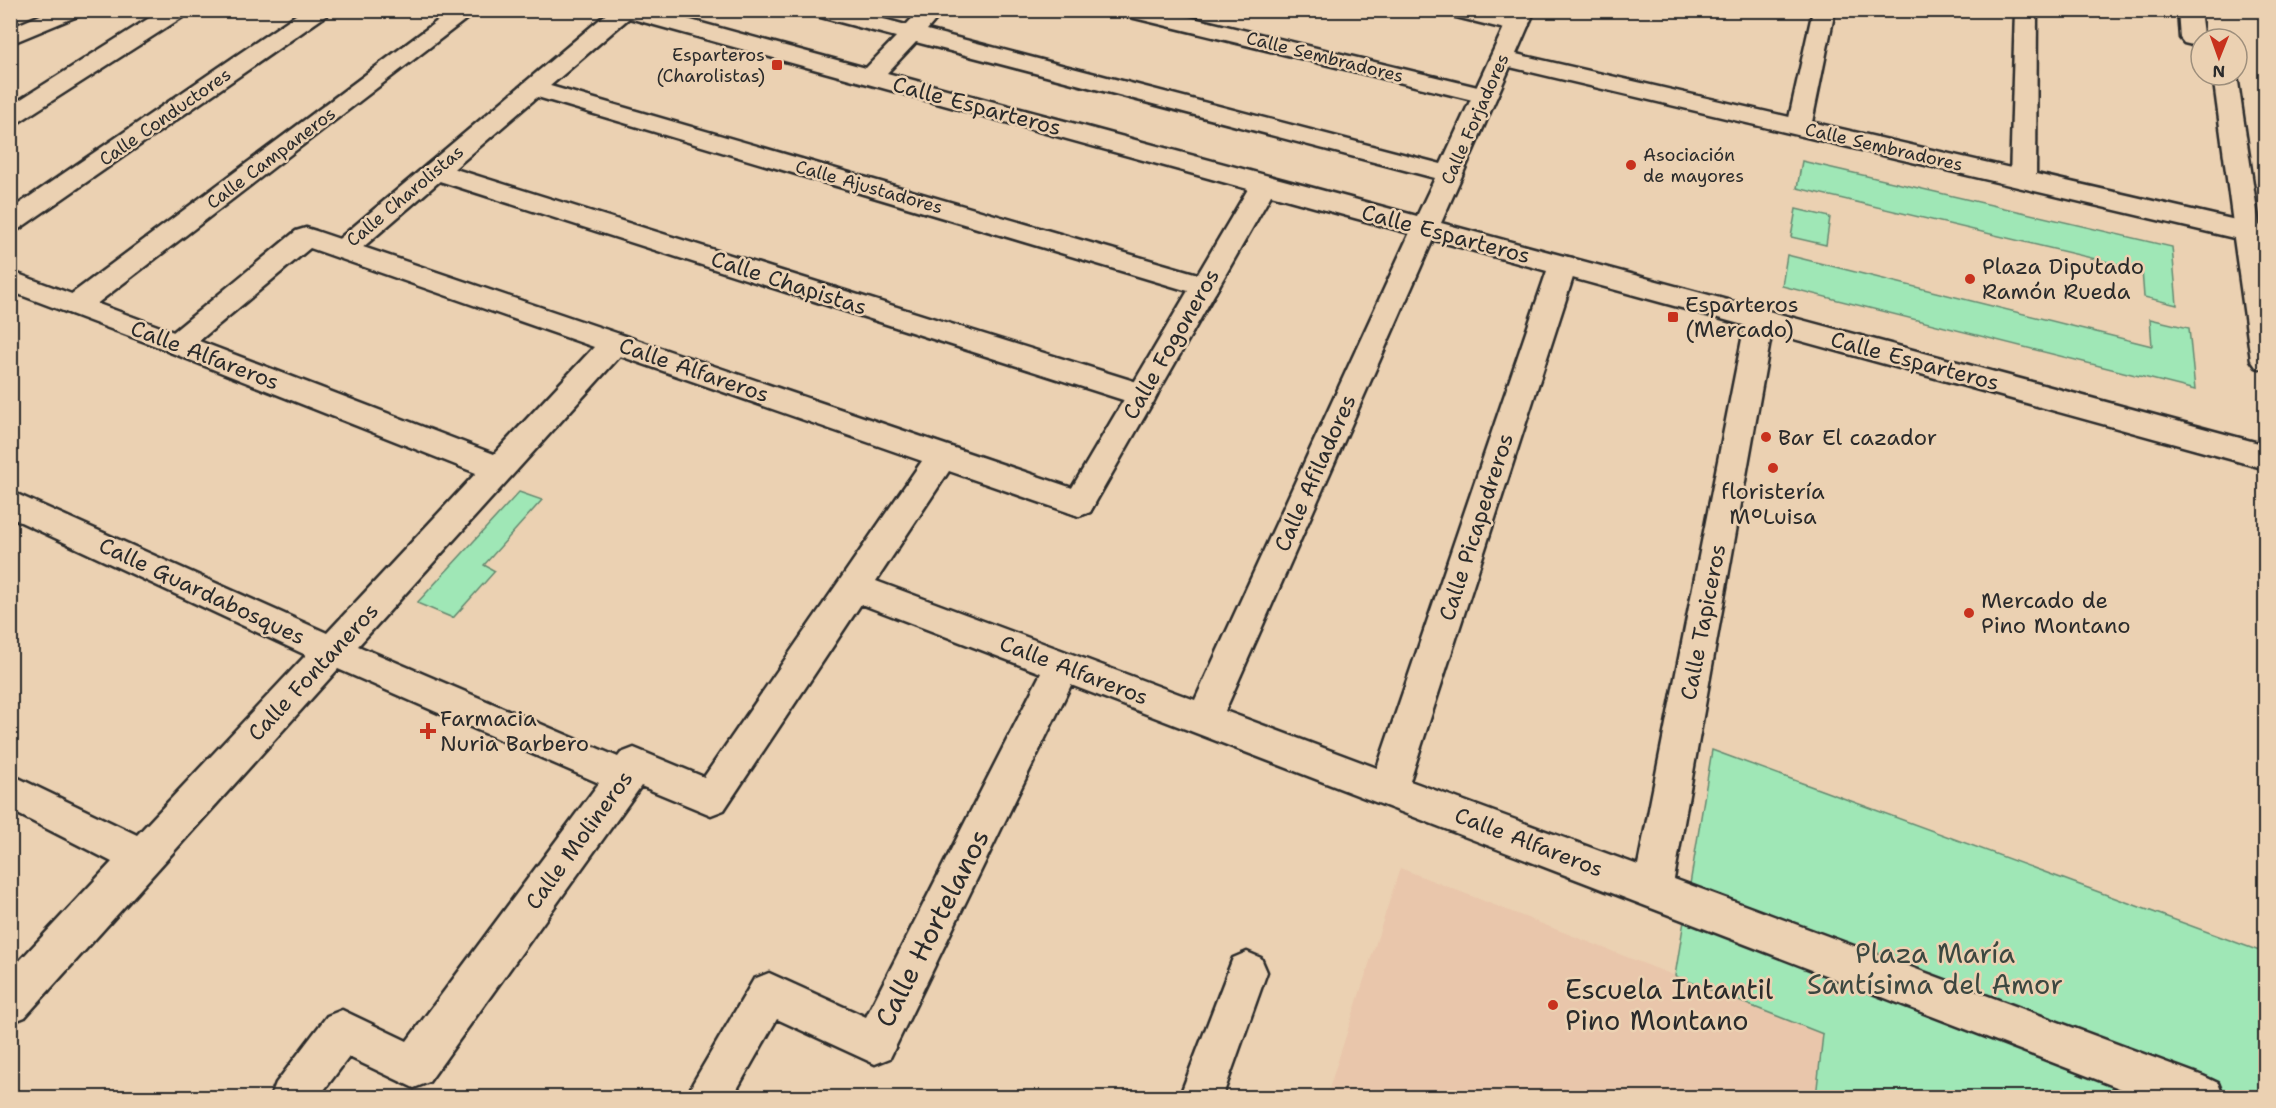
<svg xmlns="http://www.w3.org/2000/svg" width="2276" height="1108" font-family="'Shantell Sans',sans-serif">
	<rect width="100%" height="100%" fill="#ebd1b2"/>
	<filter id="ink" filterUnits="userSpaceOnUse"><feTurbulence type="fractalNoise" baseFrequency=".0167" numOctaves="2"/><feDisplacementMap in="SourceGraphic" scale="12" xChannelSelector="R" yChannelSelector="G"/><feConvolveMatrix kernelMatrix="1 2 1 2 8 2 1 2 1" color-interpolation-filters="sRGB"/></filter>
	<g filter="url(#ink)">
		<path fill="#e9c6ab" d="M 1400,868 L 1823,1034 L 1816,1097 L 1326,1098 Z"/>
		<g fill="#9fe7b6" stroke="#658970" stroke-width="1.5">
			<path d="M 1802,161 L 2172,247 L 2177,305 L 2144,297 L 2142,270 L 1797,188 Z"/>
			<path d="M 1796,209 L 1830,217 L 1826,245 L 1791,237 Z"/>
			<path d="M 1787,255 L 2152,346 L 2150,319 L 2189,328 L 2195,390 L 1782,286 Z"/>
			<path d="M 519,492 L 542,500 L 484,565 L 495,571 L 453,618 L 417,603 Z"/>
			<path d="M 1712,750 L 2265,953 L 2265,1097 L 1816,1097 L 1823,1034 L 1675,976 Z"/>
		</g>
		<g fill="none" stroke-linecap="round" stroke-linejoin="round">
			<defs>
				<g id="pedestrian">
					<path d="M 162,10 L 189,10 L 186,15 L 19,122 L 10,124 L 10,106 Z"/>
					<path d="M 303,10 L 330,10 L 327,15 L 19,229 L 10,232 L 10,210 Z"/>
					<path d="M 452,10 L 478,10 L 86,312 L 76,315 L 66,312 L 62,305 L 66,298 Z"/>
					<path d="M 1119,10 L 1160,10 L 1494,91 L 1497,96 L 1494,101 L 1485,103 L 1122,15 Z"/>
					<path d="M 1445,10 L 1486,10 L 1525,20 L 1529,25 L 1525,30 L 1517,32 L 1448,15 Z"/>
					<path d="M 1813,10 L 1835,10 L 1811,127 L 1808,132 L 1799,135 L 1790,132 L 1787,127 Z"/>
					<path d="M 2015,10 L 2037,10 L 2036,179 L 2032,185 L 2023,187 L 2014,185 L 2010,179 Z"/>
					<path d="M 2178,10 L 2200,10 L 2203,34 L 2209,35 L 2212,39 L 2201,39 L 2201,47 L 2184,43 L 2180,38 Z"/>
					<path d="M 2213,75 L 2237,75 L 2260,231 L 2257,237 L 2247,240 L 2237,237 L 2234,231 Z"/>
					<path d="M 533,81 L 1215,279 L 1219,286 L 1215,293 L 1205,296 L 524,93 L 521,88 L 524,83 Z"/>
					<path d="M 436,163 L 1153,387 L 1157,395 L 1153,403 L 1142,406 L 427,177 L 423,171 L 427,165 Z"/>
					<path d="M 1425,219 L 1434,222 L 1438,228 L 1225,711 L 1377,768 L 1549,265 L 1553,258 L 1563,256 L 1573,258 L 1577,265 L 1410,781 L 1638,865 L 1746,319 L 1750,312 L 1760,309 L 1770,312 L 1774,319 L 1674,879 L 2203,1076 L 2218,1083 L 2224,1098 L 2145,1098 L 1071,685 L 890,1058 L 875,1064 L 777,1019 L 732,1098 L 687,1098 L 693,1083 L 754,979 L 769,973 L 866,1017 L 1041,673 L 861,604 L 724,810 L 711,815 L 641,786 L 429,1082 L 414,1088 L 349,1057 L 318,1098 L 270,1098 L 276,1083 L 327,1016 L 342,1010 L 407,1041 L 599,783 L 338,669 L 25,1017 L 10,1023 L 10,971 L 112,862 L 10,810 L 10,774 L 137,835 L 306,655 L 10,517 L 10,491 L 327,633 L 476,473 L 167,351 L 162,344 L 167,337 L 296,231 L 306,228 L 316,231 L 1090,494 L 1095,503 L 1090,512 L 1079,516 L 949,471 L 876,581 L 1195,700 L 1412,228 L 1416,222 ZM 310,248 L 594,347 L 494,454 L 199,341 ZM 620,356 L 922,461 L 704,777 L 634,748 L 621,753 L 618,757 L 358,646 Z"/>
				</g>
				<g id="minor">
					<path d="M 611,10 L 654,10 L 866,68 L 896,37 L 813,15 L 810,10 L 850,10 L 906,25 L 920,10 L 944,10 L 927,30 L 1441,164 L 1512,10 L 1535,10 L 1516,54 L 2266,227 L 2266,245 L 2263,244 L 2266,263 L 2266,370 L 2256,367 L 2251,360 L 2234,238 L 1510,67 L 1441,223 L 2266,445 L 2266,469 L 1271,195 L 1090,512 L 1079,516 L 1068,512 L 1063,503 L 1248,189 L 629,18 L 354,255 L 344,258 L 334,255 L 330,249 L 334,243 ZM 916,42 L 1435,178 L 1417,216 L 887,73 Z"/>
					<path d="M 10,271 L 187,337 L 192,344 L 187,351 L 177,354 L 10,291 Z"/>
					<path d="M 1247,952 L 1261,958 L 1267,972 L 1222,1098 L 1179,1098 L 1233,958 Z"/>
				</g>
				<path id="tertiary" d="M 52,10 L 83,10 L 80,15 L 10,44 L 10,28 Z"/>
			</defs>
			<use href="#pedestrian" stroke="#2b2b2b" stroke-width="5"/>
			<use href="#minor" stroke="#2b2b2b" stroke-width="5"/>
			<use href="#tertiary" stroke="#2b2b2b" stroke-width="5"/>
			<use href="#pedestrian" fill="#ebd1b2" fill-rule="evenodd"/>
			<use href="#minor" fill="#ebd1b2" fill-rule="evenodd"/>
			<use href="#tertiary" fill="#ebd1b2" fill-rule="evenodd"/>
		</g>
	</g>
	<g fill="#c8321e" stroke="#ebd1b2" stroke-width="2">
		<rect x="771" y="59" width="12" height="12" rx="3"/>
		<circle cx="1631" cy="165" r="6"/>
		<circle cx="1970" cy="279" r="6"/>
		<rect x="1667" y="311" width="12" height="12" rx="3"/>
		<circle cx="1766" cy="437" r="6"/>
		<circle cx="1773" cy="468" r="6"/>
		<circle cx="1969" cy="613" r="6"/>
		<path d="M425 722h6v6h6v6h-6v6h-6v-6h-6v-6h6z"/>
		<circle cx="1553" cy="1005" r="6"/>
	</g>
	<g text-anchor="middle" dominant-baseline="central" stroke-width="5" stroke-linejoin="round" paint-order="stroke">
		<g font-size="18" fill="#2b2b2b" stroke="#ebd1b2" text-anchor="end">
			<text x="765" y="55">Esparteros<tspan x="765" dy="21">(Charolistas)</tspan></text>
			<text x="1643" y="155" text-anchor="start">Asociación<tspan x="1643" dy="21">de mayores</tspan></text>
		</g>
		<g font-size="18" fill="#2b2b2b" stroke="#ebd1b2">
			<text transform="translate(1325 57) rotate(14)">Calle Sembradores</text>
			<text transform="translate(165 117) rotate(-35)">Calle Conductores</text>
			<text transform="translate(1475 119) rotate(-66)">Calle Forjadores</text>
			<text transform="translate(1884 147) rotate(13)">Calle Sembradores</text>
			<text transform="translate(271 158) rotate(-37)">Calle Campaneros</text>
			<text transform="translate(869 187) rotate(16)">Calle Ajustadores</text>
			<text transform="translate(405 196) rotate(-40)">Calle Charolistas</text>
		</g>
		<g font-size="22" fill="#2b2b2b" stroke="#ebd1b2">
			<text transform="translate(977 106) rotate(15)">Calle Esparteros</text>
			<text transform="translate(1446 234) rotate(15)">Calle Esparteros</text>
			<text transform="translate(789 283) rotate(18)">Calle Chapistas</text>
			<text transform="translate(1171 344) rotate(-60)">Calle Fogoneros</text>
			<text transform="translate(205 355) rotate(21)">Calle Alfareros</text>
			<text transform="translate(1915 361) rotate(15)">Calle Esparteros</text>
			<text transform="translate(694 370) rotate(19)">Calle Alfareros</text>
			<text transform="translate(1315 473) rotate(-66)">Calle Afiladores</text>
			<text transform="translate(1476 527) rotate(-72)">Calle Picapedreros</text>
			<text transform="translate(202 591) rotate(25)">Calle Guardabosques</text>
			<text transform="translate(1703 622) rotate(-79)">Calle Tapiceros</text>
			<text transform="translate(1074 670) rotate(21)">Calle Alfareros</text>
			<text transform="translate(313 672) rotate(-47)">Calle Fontaneros</text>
			<text transform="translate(579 840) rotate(-54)">Calle Molineros</text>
			<text transform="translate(1529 842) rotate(21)">Calle Alfareros</text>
		</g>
		<g font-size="22" fill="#2b2b2b" stroke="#ebd1b2" text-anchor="start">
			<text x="1982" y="266">Plaza Diputado<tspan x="1982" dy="25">Ramón Rueda</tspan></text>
			<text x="1685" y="304">Esparteros<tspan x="1685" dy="25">(Mercado)</tspan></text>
			<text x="1778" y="437">Bar El cazador</text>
			<text x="1773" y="491" text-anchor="middle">floristería<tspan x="1773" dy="25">M°Luisa</tspan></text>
			<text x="1981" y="600">Mercado de<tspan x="1981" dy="25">Pino Montano</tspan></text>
			<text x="440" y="718">Farmacia<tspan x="440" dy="25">Nuria Barbero</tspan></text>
		</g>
		<g font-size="27" fill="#2b2b2b" stroke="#ebd1b2">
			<text transform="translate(932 928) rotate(-63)">Calle Hortelanos</text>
		</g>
		<g font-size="27" fill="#3c4740" stroke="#ebd1b2">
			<text x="1935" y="953">Plaza María<tspan x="1935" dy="31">Santísima del Amor</tspan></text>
		</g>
		<g font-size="27" fill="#2b2b2b" stroke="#ebd1b2" text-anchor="start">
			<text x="1565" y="989">Escuela Intantil<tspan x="1565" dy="31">Pino Montano</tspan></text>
		</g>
	</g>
	<rect width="2276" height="1108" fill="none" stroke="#ebd1b2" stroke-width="36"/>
	<rect x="18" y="18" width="2240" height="1072" fill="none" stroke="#2b2b2b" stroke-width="2" filter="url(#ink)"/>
	<g transform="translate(2219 57) rotate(181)"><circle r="28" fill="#ebd1b2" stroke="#9e8f7c" stroke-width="1.5"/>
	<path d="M0-4.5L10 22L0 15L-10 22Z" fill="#c8321e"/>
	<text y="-9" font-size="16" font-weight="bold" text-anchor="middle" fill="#2b2b2b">N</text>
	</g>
</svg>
